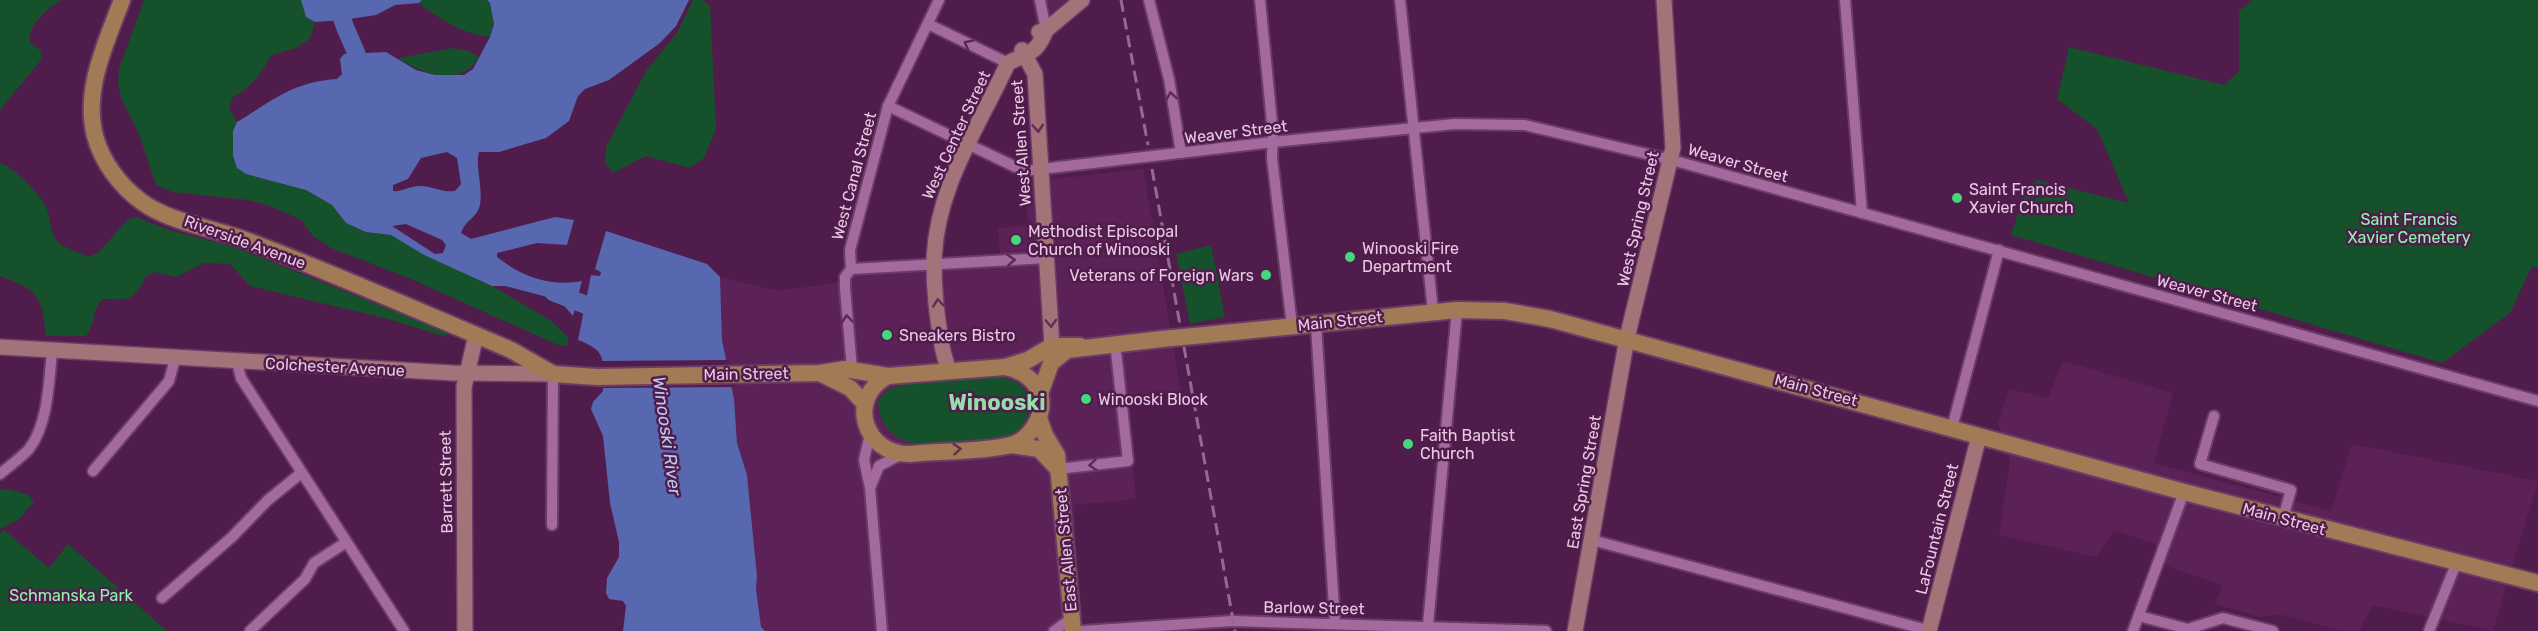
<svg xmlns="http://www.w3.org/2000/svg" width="2538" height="631" font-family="Rubik,sans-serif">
	<rect width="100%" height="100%" fill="#501c4b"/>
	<g fill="#5c2156">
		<path d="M 1032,0 L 1091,0 L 1052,33 L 1037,26 Z"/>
		<path d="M 1143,169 L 1181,392 L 1126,399 L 1136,499 L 1074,505 L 1081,631 L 765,631 L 761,627 L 756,589 L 757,576 L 747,475 L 737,443 L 734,399 L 722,340 L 720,277 L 778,291 L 840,282 L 857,267 L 1000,256 L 998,228 L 1028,225 L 1026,182 Z"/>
		<path d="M 2063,361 L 2173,393 L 2154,463 L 2331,511 L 2352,444 L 2538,481 L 2493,631 L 2372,605 L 2359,631 L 2342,631 L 2278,614 L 2260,617 L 2215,604 L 2222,585 L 2167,566 L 2154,543 L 2114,531 L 2096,557 L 1999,535 L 2010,462 L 1998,424 L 2009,389 L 2048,398 Z"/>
	</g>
	<g fill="#15512b">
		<path d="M 0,0 L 61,0 C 47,10 28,23 30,42 L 41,51 L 41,60 L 0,110 Z"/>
		<path d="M 144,0 L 301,0 L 306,17 L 315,22 L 310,39 L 296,48 L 272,55 C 261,73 252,87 233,97 L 229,108 L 237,122 L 233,131 L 233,156 L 237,168 L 246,174 L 306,190 L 332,205 L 346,223 L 366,232 L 391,235 L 424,255 L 492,286 L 550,320 L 568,337 L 568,346 L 558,345 L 411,279 L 331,248 L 313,236 L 301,220 L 270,206 L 247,200 L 172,192 L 156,185 L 139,134 L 122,100 L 118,84 L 119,69 Z"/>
		<path d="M 422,0 L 487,0 C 496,10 494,25 490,37 C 463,34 440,20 419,3 Z"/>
		<path d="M 693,0 L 702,0 L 710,5 L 716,129 L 704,158 L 690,168 L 646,156 L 613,173 L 605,163 L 606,147 L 646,71 L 677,33 Z"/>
		<path d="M 2252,0 L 2538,0 L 2538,268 L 2532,266 L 2510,313 L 2442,363 L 2011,235 L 2026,189 L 2037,180 L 2129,203 L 2097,129 L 2057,99 L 2069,47 L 2224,85 L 2239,71 L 2239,11 Z"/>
		<path d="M 453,48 L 469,51 L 479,57 C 461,89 423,74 398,58 Z"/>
		<path d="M 0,163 C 13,166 45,198 48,212 C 51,222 50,236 59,243 C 67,249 80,252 89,257 L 99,252 L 128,219 L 136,217 L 169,230 L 237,248 L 448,333 L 446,337 L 388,319 L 250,286 L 230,264 L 204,263 L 176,277 L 155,272 L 146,276 C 134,301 130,300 103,299 C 91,310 96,324 86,336 L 46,336 C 42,295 39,291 0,276 Z"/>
		<path d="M 1211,245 L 1225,317 L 1190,324 L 1176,254 Z"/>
		<path d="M 985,377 C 996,377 1007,377 1017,383 C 1041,398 1027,432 1004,438 C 961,442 883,464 878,403 C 886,375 959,379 985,377 Z"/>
		<path d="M 7,489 L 29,495 L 34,502 L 18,520 L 0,529 L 0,490 Z"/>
		<path d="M 4,530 L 49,568 L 68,544 L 167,631 L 0,631 L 0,533 Z"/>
	</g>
	<g fill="#5768b0" fill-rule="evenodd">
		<path d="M 301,0 L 422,0 L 419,3 L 395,5 L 376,15 L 343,20 L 315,22 L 306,17 Z"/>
		<path d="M 487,0 L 689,0 L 676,26 L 660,43 L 609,80 L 585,89 L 578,96 L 569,121 L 546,138 L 499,152 L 479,152 C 475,166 483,186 480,205 C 477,218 464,221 461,233 L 471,239 L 555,217 L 574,220 L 567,245 L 537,243 L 497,253 L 497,257 C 522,277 550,287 582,281 L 573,316 L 559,300 L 505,286 L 492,286 L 424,255 L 391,235 L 366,232 L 346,223 L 332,205 L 306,190 L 246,174 L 237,168 L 233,156 L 233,131 L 237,122 C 274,100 292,82 337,79 L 342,74 L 340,59 L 344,54 L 386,52 L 416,70 L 435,75 L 464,75 L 473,69 L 490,37 L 494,24 L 490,3 ZM 447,152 L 457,158 L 461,184 L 455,191 C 442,193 431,185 417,186 C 408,187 401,192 393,191 L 393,185 L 408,179 L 421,158 ZM 406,224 L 442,240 L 446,245 L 443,253 L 435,254 L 392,226 Z"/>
		<path d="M 606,231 L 707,264 L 720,277 L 722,340 L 734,399 L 737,443 L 747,475 L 757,576 L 756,589 L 761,627 L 765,631 L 623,631 L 626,606 L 623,601 L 609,599 L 606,593 L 607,578 L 619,557 L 619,542 L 610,503 L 603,436 L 591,409 L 593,402 L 603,391 C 601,360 610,352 578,340 L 591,275 L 600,276 L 601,272 L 595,269 Z"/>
	</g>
	<path fill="#501c4b" d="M 728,360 L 735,387 L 600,388 L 599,361 Z"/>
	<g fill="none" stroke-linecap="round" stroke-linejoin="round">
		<g stroke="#5768b0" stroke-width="18">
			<path d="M 339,0 C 339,26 360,51 364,78"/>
			<path d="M 553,292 L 609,314"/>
		</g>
		<defs>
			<g id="street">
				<path d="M 1040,0 L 1046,30"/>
				<path d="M 1149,0 L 1169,79 L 1181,153"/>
				<path d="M 1260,0 L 1273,133 L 1272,158 L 1292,326"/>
				<path d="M 1400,0 L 1433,311"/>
				<path d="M 1845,0 L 1862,213"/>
				<path d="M 928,24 L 1008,63"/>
				<path d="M 888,106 L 1024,171 L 1273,142 L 1455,124 L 1525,125 L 1672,160 L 2538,401"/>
				<path d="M 851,269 L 1047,258"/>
				<path d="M 1316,324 L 1335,623"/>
				<path d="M 237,362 L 241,378 L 404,631"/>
				<path d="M 852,369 L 845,288 L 845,277 L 851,269 L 850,250 L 888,106 L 939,0"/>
				<path d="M 2214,416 L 2200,464 L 2291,490 L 2283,518"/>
				<path d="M 1952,428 L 1999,250"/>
				<path d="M 870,434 L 864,460 L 870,488 L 882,631"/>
				<path d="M 1058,469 L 1128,461 L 1115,342"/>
				<path d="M 93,471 L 169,381 L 175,359"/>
				<path d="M 0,474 C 9,466 21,458 29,449 C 48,425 49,381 52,352"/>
				<path d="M 870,488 L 879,466 L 902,454"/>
				<path d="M 552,525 L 553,374"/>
				<path d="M 1592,540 L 1931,631"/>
				<path d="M 162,598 L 232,537 L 268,500 L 300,474"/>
				<path d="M 2139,616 L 2188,629 L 2223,618 L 2273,631"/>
				<path d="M 1428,625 L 1457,310"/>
				<path d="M 250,631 L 305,579 L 314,563 L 345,543"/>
				<path d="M 1054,631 L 1072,618"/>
				<path d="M 1082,631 L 1233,621 L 1546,631"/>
				<path d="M 2133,631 L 2184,492"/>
				<path d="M 2429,631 L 2456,564"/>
			</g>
			<g id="secondary">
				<path d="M 1039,32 L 1046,30 L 1082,0"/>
				<path d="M 1022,50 L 1035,74 L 1052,346"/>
				<path d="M 0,347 L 453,373 L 553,374"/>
				<path d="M 948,371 C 947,362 943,354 942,345 C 937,319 934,289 934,263 C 935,189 978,128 1008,63 C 1028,53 1037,54 1046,30"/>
				<path d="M 465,631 L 464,387 L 476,335"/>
				<path d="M 1575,631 L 1627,338 L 1673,148 L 1664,0"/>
				<path d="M 1929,631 L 1979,436"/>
			</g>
			<g id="primary">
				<path d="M 122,0 C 106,43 83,90 95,136 C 102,162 120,186 142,202 C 169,222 216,229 248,241 C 325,270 400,303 476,335 L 511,350 L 553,374 L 597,377 L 820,373 L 845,369 L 888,376 L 1005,367 L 1028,360 L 1052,346 L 1080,346"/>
				<path d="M 1204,335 L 1457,310 L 1505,311 L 1550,319 L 2184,492 L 2538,583"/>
				<path d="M 820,373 L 850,388 L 865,404"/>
				<path d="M 888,376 C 846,398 864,455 910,454 C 940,451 982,452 1011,445 C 1031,439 1046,414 1040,394 C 1035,379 1019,369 1005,367"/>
				<path d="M 1040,394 L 1051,363 L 1067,350 L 1162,339"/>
				<path d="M 1039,418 L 1045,435 L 1057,455 L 1073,631"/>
				<path d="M 1011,445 L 1039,449 L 1056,467"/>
			</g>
		</defs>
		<use href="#street" stroke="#6a3c66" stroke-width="14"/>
		<use href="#secondary" stroke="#6a3c66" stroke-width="18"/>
		<use href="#primary" stroke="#6a3c66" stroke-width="20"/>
		<use href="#street" stroke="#a56a9d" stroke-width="10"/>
		<use href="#secondary" stroke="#a47279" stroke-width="15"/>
		<use href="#primary" stroke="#a37a56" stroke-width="16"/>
		<g stroke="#956a90" stroke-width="3" stroke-dasharray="12 6" stroke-linecap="butt">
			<path d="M 1121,0 L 1148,145"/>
			<path d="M 1152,169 L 1235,631"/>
		</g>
		<defs>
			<path id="primary-bridge" d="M 1162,339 L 1204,335"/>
		</defs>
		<use href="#primary-bridge" stroke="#6a3c66" stroke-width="20" stroke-linecap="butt"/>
		<use href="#primary-bridge" stroke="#a37a56" stroke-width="16"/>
	</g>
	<defs><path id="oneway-chevron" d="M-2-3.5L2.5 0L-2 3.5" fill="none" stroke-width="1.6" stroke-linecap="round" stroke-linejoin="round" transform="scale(1.5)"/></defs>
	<g stroke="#5d2857">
		<use href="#oneway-chevron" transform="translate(968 44) rotate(-153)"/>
		<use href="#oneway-chevron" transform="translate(1171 96) rotate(-99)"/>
		<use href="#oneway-chevron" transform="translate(1011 260) rotate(-4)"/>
		<use href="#oneway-chevron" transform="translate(847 319) rotate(-95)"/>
		<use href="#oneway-chevron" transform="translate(1093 465) rotate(175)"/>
	</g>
	<g stroke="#612d54">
		<use href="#oneway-chevron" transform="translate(1038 128) rotate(86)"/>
		<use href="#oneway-chevron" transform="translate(938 303) rotate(-96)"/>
		<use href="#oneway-chevron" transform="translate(1051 323) rotate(87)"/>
	</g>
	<use stroke="#612f4d" href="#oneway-chevron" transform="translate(957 449) rotate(-5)"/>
	<g fill="#44d77b" stroke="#501c4b" stroke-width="2">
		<circle cx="1957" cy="198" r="6"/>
		<circle cx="1016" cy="240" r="6"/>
		<circle cx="1350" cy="257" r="6"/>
		<circle cx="1266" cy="275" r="6"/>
		<circle cx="887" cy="335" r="6"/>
		<circle cx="1086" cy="399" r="6"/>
		<circle cx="1408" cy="444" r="6"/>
	</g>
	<g text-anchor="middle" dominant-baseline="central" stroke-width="5" stroke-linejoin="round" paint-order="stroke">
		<g font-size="16" fill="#e9c9e4" stroke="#501c4b">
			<text transform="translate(1236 132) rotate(-7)">Weaver Street</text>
			<text transform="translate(956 135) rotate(-65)">West Center Street</text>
			<text transform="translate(1021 143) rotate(-94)">West Allen Street</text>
			<text transform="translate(1738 163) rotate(16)">Weaver Street</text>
			<text transform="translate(854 176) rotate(-75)">West Canal Street</text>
			<text transform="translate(1638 219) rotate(-77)">West Spring Street</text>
			<text transform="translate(245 242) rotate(20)">Riverside Avenue</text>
			<text transform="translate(2207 293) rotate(15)">Weaver Street</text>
			<text transform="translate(1340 321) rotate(-6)">Main Street</text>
			<text transform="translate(335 367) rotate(3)">Colchester Avenue</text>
			<text transform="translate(746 374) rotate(-1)">Main Street</text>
			<text transform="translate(1816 390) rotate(15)">Main Street</text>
			<text transform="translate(446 482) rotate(-91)">Barrett Street</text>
			<text transform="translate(1584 482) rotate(-80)">East Spring Street</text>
			<text transform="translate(2284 519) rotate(15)">Main Street</text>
			<text transform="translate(1937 529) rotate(-76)">LaFountain Street</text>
			<text transform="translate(1066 550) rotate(-95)">East Allen Street</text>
			<text transform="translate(1314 608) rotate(1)">Barlow Street</text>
		</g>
		<g font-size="16" fill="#e9c9e4" stroke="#501c4b" text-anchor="start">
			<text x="1969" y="189">Saint Francis<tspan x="1969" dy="18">Xavier Church</tspan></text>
			<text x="1028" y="231">Methodist Episcopal<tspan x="1028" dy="18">Church of Winooski</tspan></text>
			<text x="1362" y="248">Winooski Fire<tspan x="1362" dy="18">Department</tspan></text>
			<text x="1254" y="275" text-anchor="end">Veterans of Foreign Wars</text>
			<text x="899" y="335">Sneakers Bistro</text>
			<text x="1098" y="399">Winooski Block</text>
			<text x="1420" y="435">Faith Baptist<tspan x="1420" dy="18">Church</tspan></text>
		</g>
		<g font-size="16" fill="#8ef7ac" stroke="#501c4b">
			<text x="2409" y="219">Saint Francis<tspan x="2409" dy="18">Xavier Cemetery</tspan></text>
			<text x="71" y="595">Schmanska Park</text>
		</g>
		<g font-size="18" font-style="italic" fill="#bbc8ef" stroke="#501c4b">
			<text transform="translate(667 436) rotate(82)">Winooski River</text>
		</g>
		<g font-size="22" font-weight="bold" fill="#97dca9" stroke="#501c4b">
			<text x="997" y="402">Winooski</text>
		</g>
	</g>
</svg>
